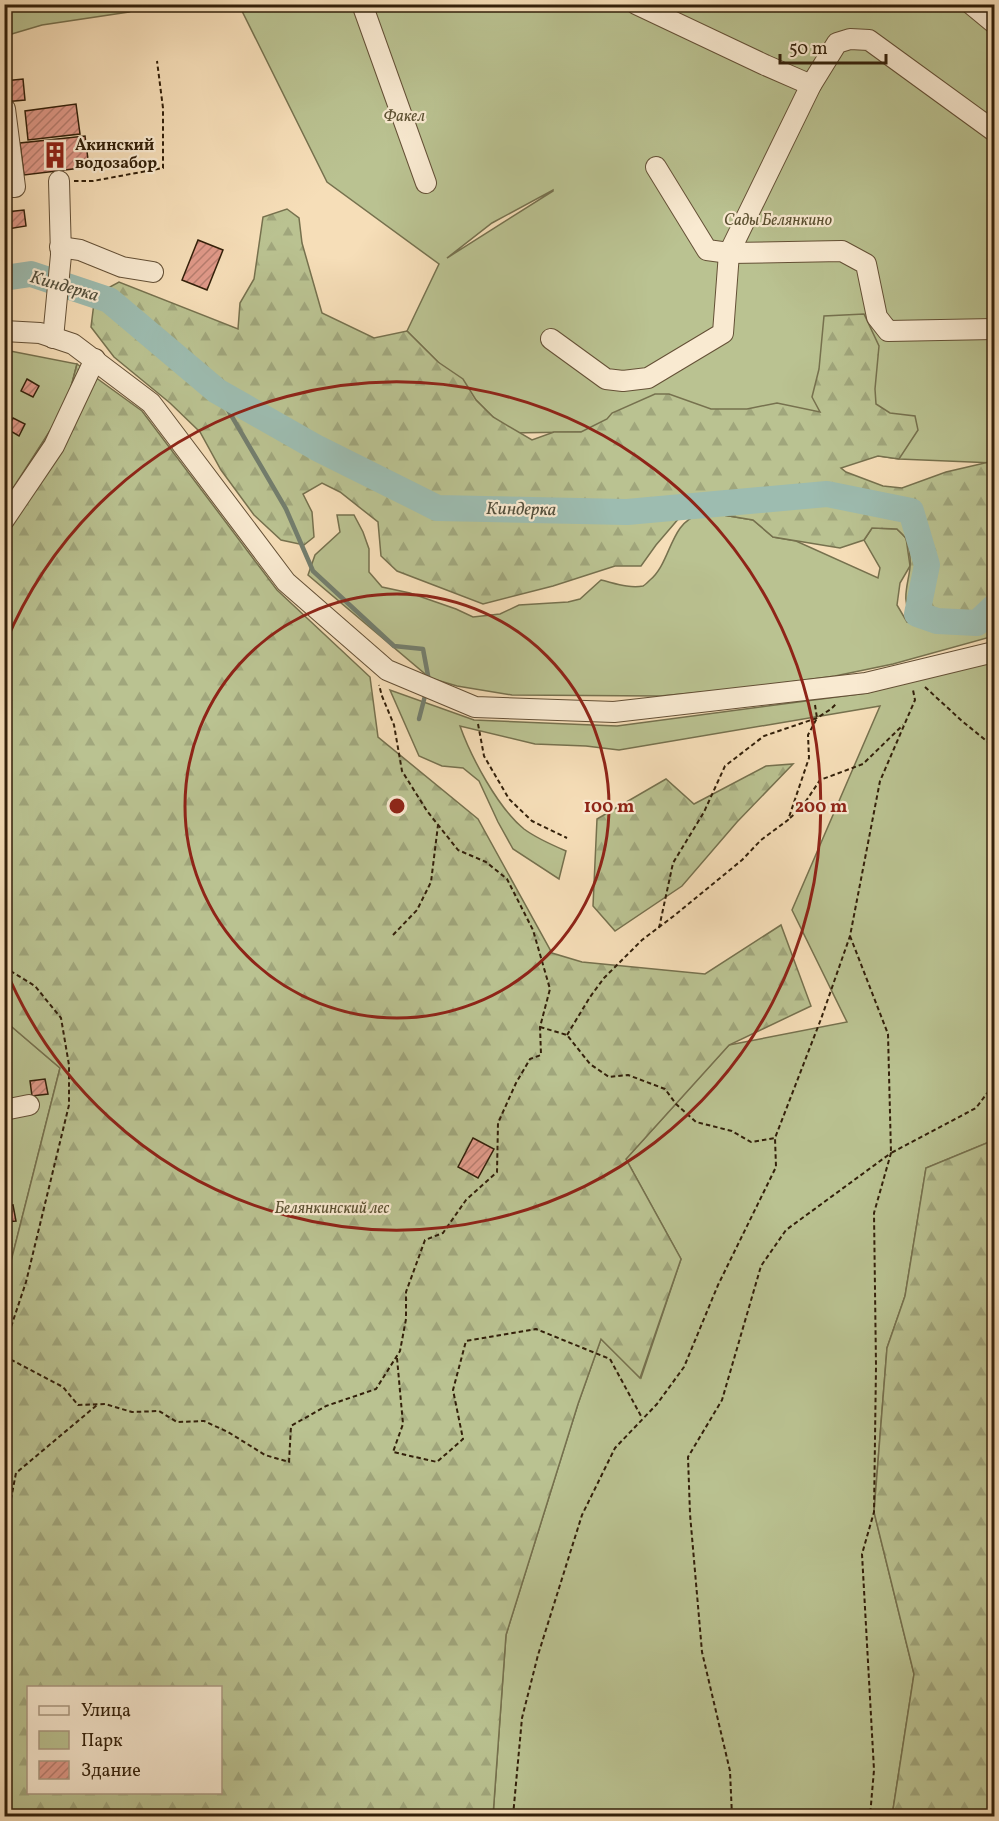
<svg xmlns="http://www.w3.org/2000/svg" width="999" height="1821" font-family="Vollkorn,serif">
	<defs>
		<pattern id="forest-firs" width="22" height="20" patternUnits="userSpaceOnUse" patternTransform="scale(1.5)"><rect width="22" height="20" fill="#bac291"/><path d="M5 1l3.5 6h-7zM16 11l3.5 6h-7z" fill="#a0a67c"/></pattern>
		<pattern id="building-hatch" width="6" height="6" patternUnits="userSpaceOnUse" patternTransform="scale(1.5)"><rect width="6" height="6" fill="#e19a8a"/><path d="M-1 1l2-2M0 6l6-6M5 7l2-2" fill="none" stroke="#b77d6f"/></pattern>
	</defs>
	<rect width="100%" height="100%" fill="#f6deb8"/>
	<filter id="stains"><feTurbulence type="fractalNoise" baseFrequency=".00333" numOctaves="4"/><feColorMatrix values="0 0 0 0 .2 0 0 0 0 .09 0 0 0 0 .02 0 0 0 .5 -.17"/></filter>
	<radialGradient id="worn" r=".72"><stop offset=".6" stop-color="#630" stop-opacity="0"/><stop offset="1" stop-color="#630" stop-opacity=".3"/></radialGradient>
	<g fill="#bac291" stroke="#76714e" stroke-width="1.5" fill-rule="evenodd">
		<path d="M 5,4 L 143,4 L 143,5 L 129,12 L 42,25 L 5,36 Z"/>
		<path d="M 239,5 L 994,5 L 994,463 L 899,459 L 710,430 L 509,433 L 407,331 L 439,264 L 327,182 ZM 553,190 L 553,191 L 447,258 L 492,223 Z"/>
		<path d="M 5,350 L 77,364 L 66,406 L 5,502 Z"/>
		<path d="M 717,514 L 753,520 L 773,537 L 796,541 L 878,578 L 880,568 L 864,540 L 872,528 L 897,529 L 906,538 L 910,566 L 900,583 L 897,605 L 907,622 L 933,628 L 971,631 L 994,620 L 994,636 L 893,664 L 835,676 L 745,688 L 660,696 L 512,695 L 457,686 L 430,678 L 308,575 L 315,555 L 340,532 L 337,515 L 354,515 L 363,532 L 369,549 L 369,572 L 382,587 L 410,593 L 456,609 L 473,617 L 500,614 L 519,605 L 568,602 L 580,599 L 601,580 C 614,583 630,589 643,586 C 645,585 648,582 650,580 C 671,563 670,522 699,515 C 704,513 712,514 717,514 Z"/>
		<path d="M 994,660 L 994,1140 L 926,1168 L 905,1296 L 887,1348 L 874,1512 L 914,1674 L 892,1816 L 493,1816 L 506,1635 L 578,1404 L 601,1339 L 641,1378 L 681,1259 L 626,1159 L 729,1045 L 847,1022 L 792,910 L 880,706 L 619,750 L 586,746 L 535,744 L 460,726 C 471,757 498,808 524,829 C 536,838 552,845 566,851 L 559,879 L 513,849 L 498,822 L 479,781 L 463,768 L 442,766 L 419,756 L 390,690 L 474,720 L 617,726 L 867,693 Z"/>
		<path d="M 5,1021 L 60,1068 L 5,1285 Z"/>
	</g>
	<g fill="url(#forest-firs)" stroke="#76714e" stroke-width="1.5" fill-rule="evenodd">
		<path d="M 287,209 L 299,218 L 302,243 L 322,313 L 374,338 L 407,331 L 438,362 L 463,379 L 476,400 L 493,417 L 532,440 L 554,432 L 581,432 L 607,419 L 612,413 L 655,394 L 669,394 L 711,409 L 747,409 L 777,403 L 820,412 L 812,397 L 819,369 L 824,316 L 864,314 L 879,346 L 875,389 L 876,404 L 890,413 L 915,416 L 918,430 L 899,459 L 878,456 L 841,468 L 846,472 L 883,486 L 902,488 L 946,472 L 989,462 L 994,463 L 994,615 L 977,628 C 961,626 927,627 914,616 C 899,604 909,582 910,567 C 911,560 909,546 906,539 C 904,535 900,532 897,529 L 872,528 L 864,540 L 840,548 L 773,537 L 753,520 L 717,514 L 680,517 L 656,545 L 641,566 L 615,566 L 553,586 L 483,604 L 397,571 L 381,556 L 378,522 L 340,492 L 322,483 L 303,494 L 312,512 L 314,537 L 304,545 L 281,540 L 254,515 L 221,470 L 200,432 L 170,403 L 114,357 L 91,327 L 95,295 L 119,282 L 238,329 L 240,303 L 254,279 L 263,217 Z"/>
		<path d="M 77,364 L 142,411 L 277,590 L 370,677 L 378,737 L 478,819 L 552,953 L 582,962 L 705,974 L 781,925 L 811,1006 L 729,1045 L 626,1159 L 681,1259 L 640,1378 L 601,1339 L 578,1404 L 506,1635 L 493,1816 L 5,1816 L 5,1285 L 60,1068 L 5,1021 L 4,502 L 66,406 ZM 28,1688 L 220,1688 L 220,1792 L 28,1792 Z"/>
		<path d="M 793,764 L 737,822 L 682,886 L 615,931 L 593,906 L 597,819 L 666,779 L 694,804 L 766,766 Z"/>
		<path d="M 994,1140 L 994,1816 L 892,1816 L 914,1674 L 874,1512 L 887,1348 L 905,1296 L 926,1168 Z"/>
	</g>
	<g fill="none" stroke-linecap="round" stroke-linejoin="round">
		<g stroke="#737e6e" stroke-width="4.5">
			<path d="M 217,391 L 286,509 L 313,571 L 394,646 L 423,649 L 429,681"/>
			<path d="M 419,719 L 426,692"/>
		</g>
		<path stroke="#9dbcb0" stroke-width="26" d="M 4,278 L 31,274 L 109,300 L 217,391 L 317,448 L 437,508 L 627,512 L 827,494 L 911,511 L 927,565 L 917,614 L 937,621 L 977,623 L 994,607"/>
	</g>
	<g fill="url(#building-hatch)" stroke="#33200a" stroke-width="1.5">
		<path d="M 23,79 L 25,100 L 4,102 L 4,81 Z"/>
		<path d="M 76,104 L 80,134 L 28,140 L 25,111 Z"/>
		<path d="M 85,136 L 89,167 L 24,175 L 20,143 Z"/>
		<path d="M 24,210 L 26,226 L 8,229 L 6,212 Z"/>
		<path d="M 198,240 L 223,250 L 207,290 L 182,280 Z"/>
		<path d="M 27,379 L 39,386 L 33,397 L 21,391 Z"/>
		<path d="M 13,418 L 25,424 L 19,436 L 7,429 Z"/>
		<path d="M 45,1079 L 48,1094 L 32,1096 L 30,1081 Z"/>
		<path d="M 473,1138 L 494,1149 L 478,1178 L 458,1167 Z"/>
		<path d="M 13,1205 L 16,1221 L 4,1222 L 4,1207 Z"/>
	</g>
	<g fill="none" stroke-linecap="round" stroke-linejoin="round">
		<defs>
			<g id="minor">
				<path d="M 362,4 L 426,183"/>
				<path d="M 636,4 L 765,65 L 811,85"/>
				<path d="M 971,4 L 994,23"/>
				<path d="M 656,167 L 707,250 L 729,253 L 842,251 L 866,264 L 877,317 L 888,331 L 994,329"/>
				<path d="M 4,187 L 15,187 L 5,109"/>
				<path d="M 60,247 L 80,250 L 122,267 L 153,272"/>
				<path d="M 4,331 L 40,333 L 73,344 L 151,403 L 286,582 L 387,670 L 475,707 L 614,712 L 866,683 L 994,652"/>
				<path d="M 53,338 L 61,255 L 59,181"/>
				<path d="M 551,339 L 606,379 L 623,381 L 648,378 L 723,333 L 729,253 L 811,85 L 837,43 L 850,39 L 869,40 L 994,131"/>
				<path d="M 4,520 L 54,446 L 95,359"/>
				<path d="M 4,1110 L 29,1105"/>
			</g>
		</defs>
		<use href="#minor" stroke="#645036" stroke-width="22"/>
		<g stroke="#33200a" stroke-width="2" stroke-dasharray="4.5 3" stroke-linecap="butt">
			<path d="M 74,181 L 93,181 L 163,168 L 163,108 L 157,61"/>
			<path d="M 925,687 L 962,721 L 994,747"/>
			<path d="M 478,724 L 484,756 L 509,799 L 532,821 L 567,838"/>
			<path d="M 790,818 L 802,807 L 820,780 L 863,764 L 903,725"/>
			<path d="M 659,928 L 673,863 L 704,812 L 725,766 L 764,736 L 817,718 L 831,709 L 836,704"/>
			<path d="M 393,935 L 417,910 L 431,882 L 438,825"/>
			<path d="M 850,936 L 888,1034 L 891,1153 L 976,1108 L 994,1084"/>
			<path d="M 4,967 L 35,986 L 61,1018 L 69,1065 L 69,1105 L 26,1282 L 4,1348"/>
			<path d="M 540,1027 L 567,1035 L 590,1064 L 609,1077 L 628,1075 L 665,1089 L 676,1104 L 696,1122 L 732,1131 L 751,1142 L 775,1138"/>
			<path d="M 567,1035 L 590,997 L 604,978 L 642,940 L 675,915 L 742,860 L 761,840 L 788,820 L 809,758 L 808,735 L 817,718 L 815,705"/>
			<path d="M 4,1356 L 63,1387 L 78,1405 L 105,1404 L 132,1412 L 159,1411 L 177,1422 L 204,1421 L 228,1432 L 265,1455 L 289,1462 L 291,1426 L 326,1406 L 376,1389 L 400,1351 L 406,1319 L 406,1292 L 425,1240 L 443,1233 L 466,1200 L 497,1172 L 498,1123 L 516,1083 L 530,1059 L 541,1055 L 540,1027 L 550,989 L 533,930 L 507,879 L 486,862 L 458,850 L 427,811 L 402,771 L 394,725 L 382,696 L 379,685"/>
			<path d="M 397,1358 L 403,1424 L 393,1452 L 437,1462 L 463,1439 L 453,1390 L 466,1341 L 536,1329 L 610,1359 L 641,1416"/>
			<path d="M 4,1511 L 9,1509 L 16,1473 L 97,1405"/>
			<path d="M 513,1816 L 522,1718 L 538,1655 L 582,1515 L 615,1448 L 657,1404 L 684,1367 L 718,1285 L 776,1167 L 775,1138 L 821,1019 L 850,936 L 880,781 L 915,700 L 913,690"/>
			<path d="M 732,1816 L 730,1771 L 702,1652 L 690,1514 L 688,1457 L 722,1400 L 761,1266 L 786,1230 L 891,1153 L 874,1213 L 876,1366 L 874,1512 L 862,1554 L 874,1770 L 870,1816"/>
		</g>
		<use href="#minor" stroke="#f9ead1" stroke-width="20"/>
	</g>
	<g fill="none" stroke="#8f2418" stroke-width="3">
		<circle cx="397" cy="806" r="212"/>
		<path d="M5 644A424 424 0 1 1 5 968"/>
	</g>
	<defs>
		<symbol id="building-bare" viewBox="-9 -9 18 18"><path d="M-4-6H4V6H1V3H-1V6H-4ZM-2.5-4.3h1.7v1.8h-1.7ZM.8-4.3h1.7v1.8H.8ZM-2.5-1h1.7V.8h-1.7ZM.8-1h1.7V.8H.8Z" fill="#8f2418" stroke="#f9ead1" stroke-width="2.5" paint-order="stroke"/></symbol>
	</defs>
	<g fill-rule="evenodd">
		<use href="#building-bare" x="36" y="136" width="38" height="38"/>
	</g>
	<g text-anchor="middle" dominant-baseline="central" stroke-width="4.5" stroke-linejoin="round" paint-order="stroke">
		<g font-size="16" font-style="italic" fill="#5c5132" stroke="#f9ead1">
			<text x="404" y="117">Факел</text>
			<text x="778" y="221">Сады Белянкино</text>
			<text x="332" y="1209">Белянкинский лес</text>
		</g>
		<g font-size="16" font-weight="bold" fill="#33200a" stroke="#f9ead1" text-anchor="start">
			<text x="75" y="146">Акинский<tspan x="75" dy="18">водозабор</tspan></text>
		</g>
		<g font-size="18" font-style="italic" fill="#534f3c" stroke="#f9ead1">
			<text transform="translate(64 287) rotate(16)">Киндерка</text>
			<text transform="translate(521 510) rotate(1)">Киндерка</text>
		</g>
	</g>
	<circle cx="397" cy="806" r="9" fill="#8f2418" stroke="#f9ead1" stroke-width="3"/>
	<g font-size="18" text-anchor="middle" font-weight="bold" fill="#8f2418" stroke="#f9ead1" stroke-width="4.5" stroke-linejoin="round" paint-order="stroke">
		<text x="609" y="812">100 m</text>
		<text x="821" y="812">200 m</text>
	</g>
	<rect width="999" height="1821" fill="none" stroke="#f6deb8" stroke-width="24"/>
	<rect x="6" y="6" width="987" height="1809" fill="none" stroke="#33200a" stroke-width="3"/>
	<rect x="12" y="12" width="975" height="1797" fill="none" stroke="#33200a" stroke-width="1.5"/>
	<rect x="27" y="1686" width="195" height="108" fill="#f9ead1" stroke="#aa9981" stroke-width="1.5"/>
	<rect x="39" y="1706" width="30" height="9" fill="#f9ead1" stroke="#aa9981" stroke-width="1.5"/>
	<text x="81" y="1716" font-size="18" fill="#33200a">Улица</text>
	<rect x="39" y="1731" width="30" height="18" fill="#bac291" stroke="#aa9981" stroke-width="1.5"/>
	<text x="81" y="1746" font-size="18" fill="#33200a">Парк</text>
	<rect x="39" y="1761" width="30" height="18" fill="url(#building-hatch)" stroke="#aa9981" stroke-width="1.5"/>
	<text x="81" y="1776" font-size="18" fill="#33200a">Здание</text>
	<path d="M780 54v9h106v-9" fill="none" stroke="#33200a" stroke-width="3"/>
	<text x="789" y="54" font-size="18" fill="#33200a" stroke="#f9ead1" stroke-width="4.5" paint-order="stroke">50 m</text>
	<rect width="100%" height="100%" filter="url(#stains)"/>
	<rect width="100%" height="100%" fill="url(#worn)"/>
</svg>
